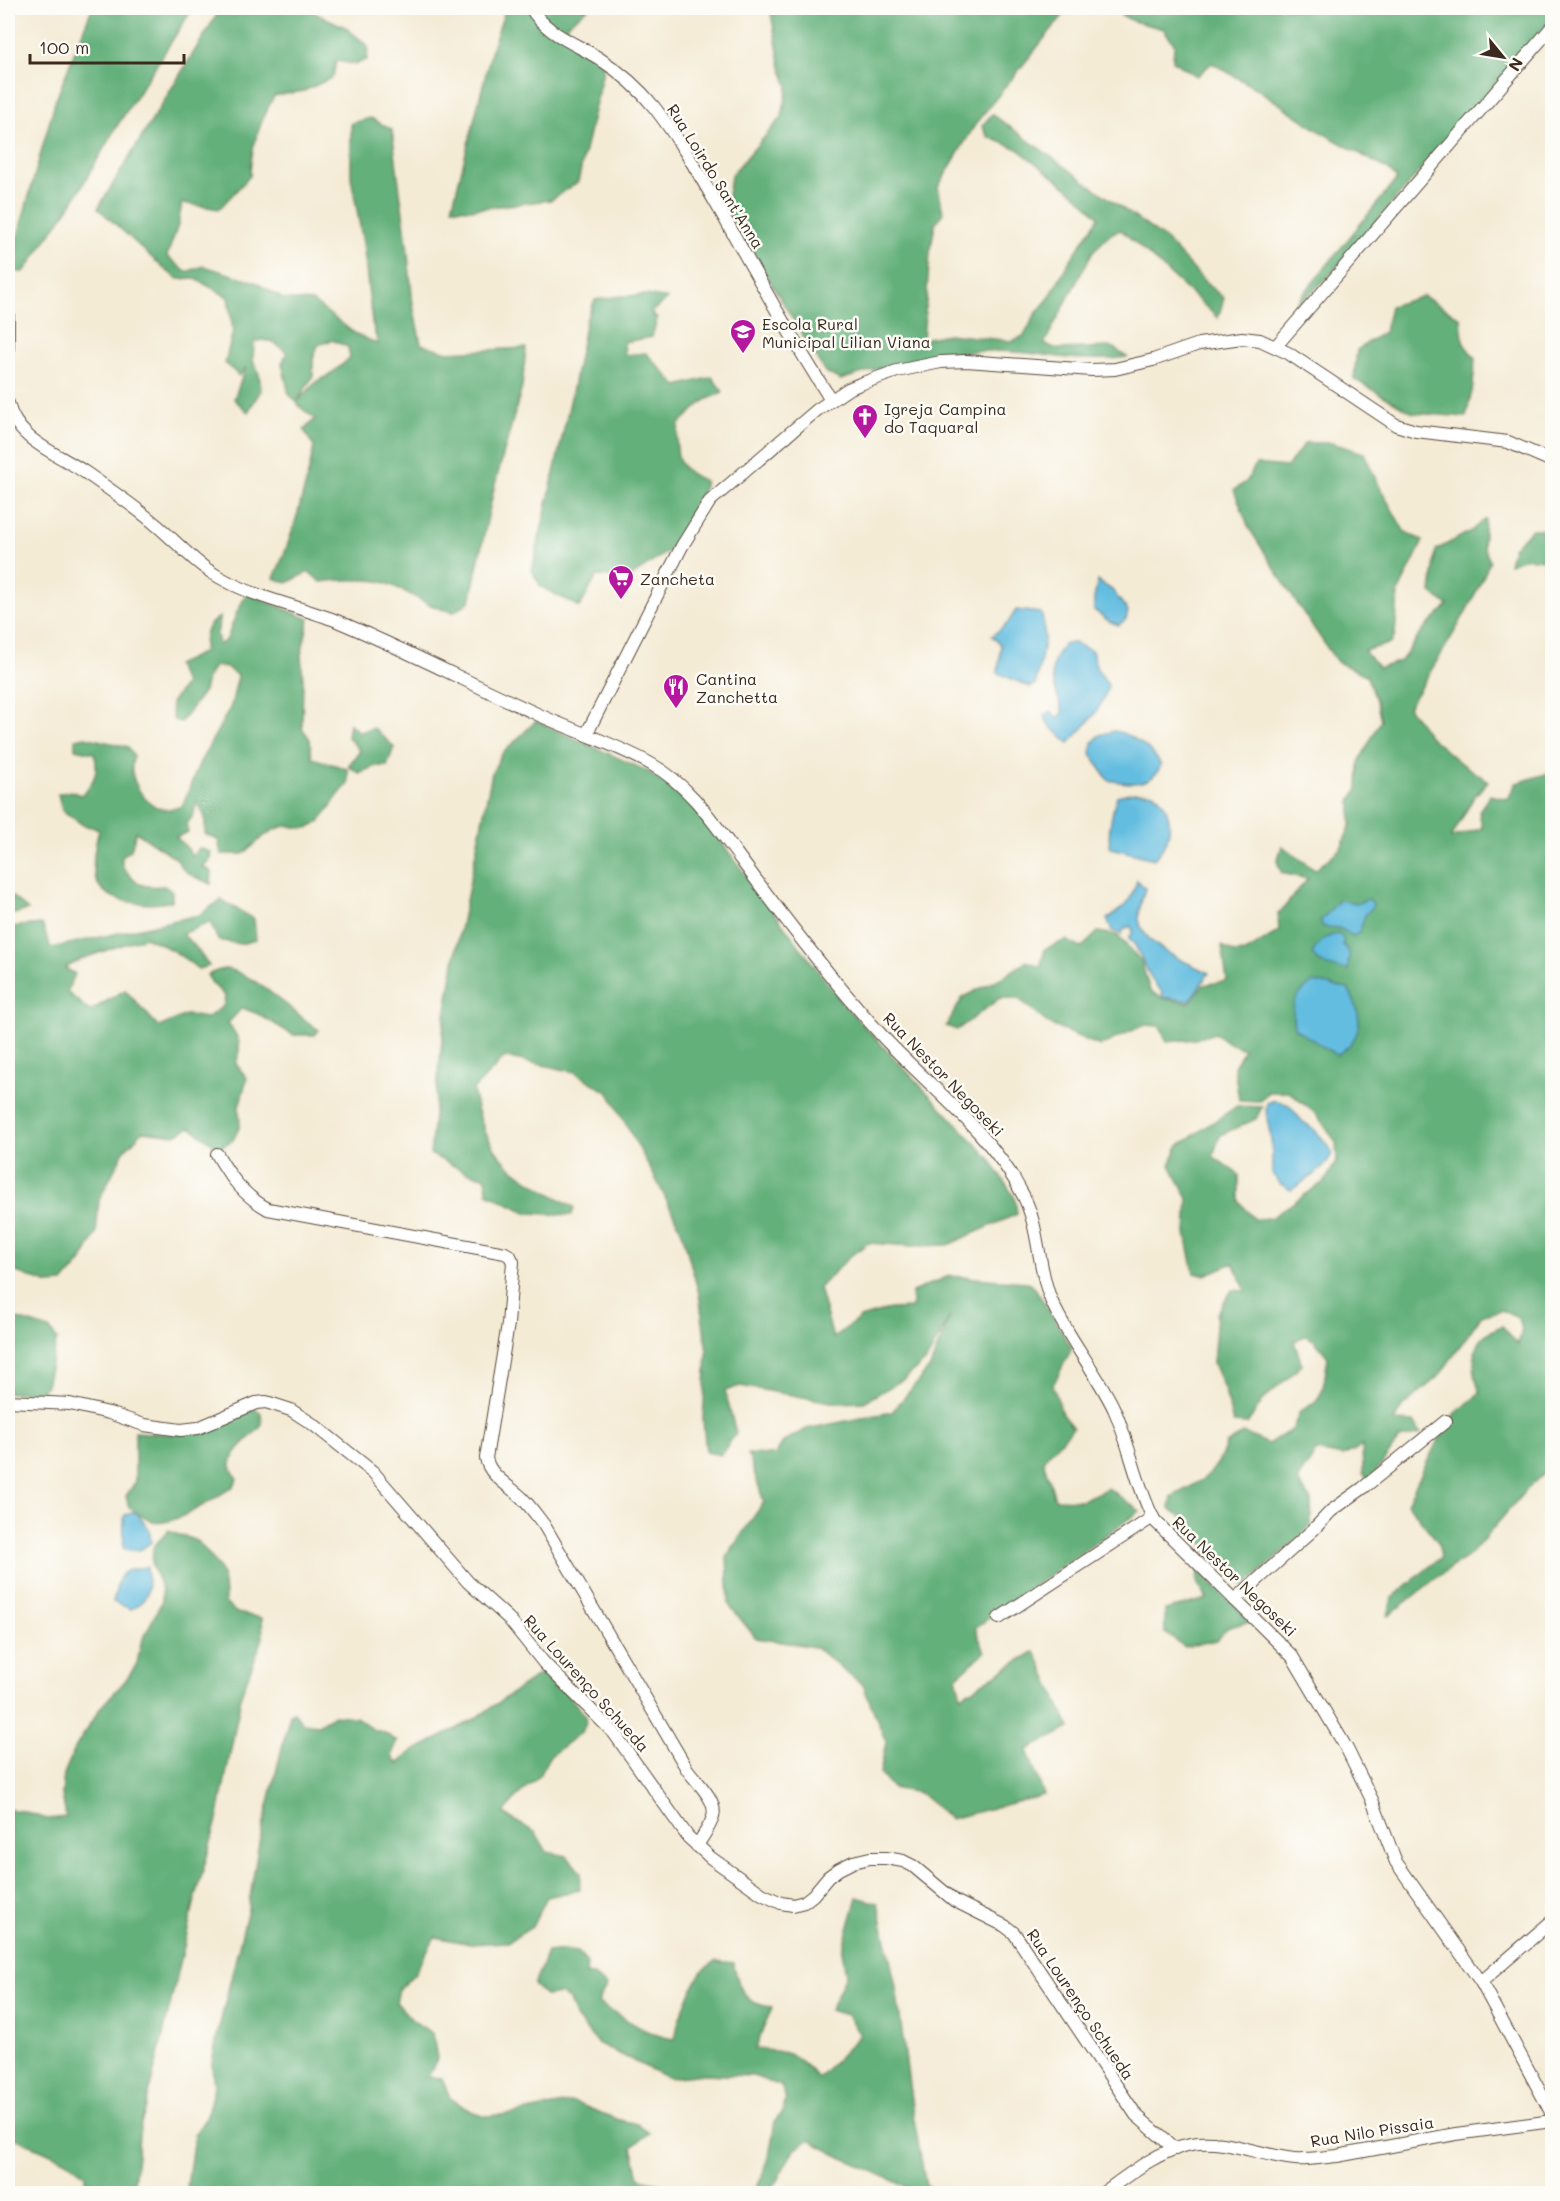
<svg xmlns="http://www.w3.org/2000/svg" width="1560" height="2201" font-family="Mali,sans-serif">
	<rect width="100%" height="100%" fill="#fdfcf7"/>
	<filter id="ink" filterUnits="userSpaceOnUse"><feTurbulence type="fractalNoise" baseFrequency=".0167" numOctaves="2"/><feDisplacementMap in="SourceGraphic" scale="12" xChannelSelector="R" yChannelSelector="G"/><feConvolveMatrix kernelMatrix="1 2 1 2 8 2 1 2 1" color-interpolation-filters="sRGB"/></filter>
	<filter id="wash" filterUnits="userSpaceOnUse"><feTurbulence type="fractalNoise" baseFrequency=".008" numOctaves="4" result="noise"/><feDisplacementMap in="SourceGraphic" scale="24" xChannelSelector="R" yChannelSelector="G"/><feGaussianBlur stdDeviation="1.35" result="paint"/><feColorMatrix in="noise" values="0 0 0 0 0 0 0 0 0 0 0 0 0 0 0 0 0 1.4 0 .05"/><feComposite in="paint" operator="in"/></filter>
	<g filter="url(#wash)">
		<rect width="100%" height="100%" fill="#f4ebd5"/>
		<g fill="#63b07a" stroke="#4f6d4c" stroke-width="1.5">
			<path d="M 92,8 L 193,8 L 115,129 L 74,200 L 24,272 L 8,271 L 55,102 Z"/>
			<path d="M 221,8 L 308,8 L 315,13 L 345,27 L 368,46 L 367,60 L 354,64 L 336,61 L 333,77 L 304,91 L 274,96 C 261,120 250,148 250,176 L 219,209 L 182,203 L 178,225 L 167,256 L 186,272 L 204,266 L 255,282 L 283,299 L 313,302 L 356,334 L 378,344 L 372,322 L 363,243 L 351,177 L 351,123 L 371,118 L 392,130 L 407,244 L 413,305 L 421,344 L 448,352 L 526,348 L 522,387 L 494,488 L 470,601 L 454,612 C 425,607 411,592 386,583 C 372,578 336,580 321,582 L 309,572 L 287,583 L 274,578 C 293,537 305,491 314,447 L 304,430 L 315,419 L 300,407 L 297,402 L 317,381 L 328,376 L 350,358 L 348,347 L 332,340 L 318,345 L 313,359 L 313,376 L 297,402 L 289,394 L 282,363 L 287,353 C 278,343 267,337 254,342 L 253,361 L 259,374 L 261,390 L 248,412 L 234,399 L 246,367 L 239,376 L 225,363 L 233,331 L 228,297 L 194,278 L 178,279 L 163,268 L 98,208 Z"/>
			<path d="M 506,8 L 589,8 L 566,25 L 581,47 L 604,66 L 578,182 L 551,200 L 474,209 L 452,208 L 493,45 Z"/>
			<path d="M 770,8 L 1069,8 L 976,123 L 938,187 L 943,213 L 935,224 L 930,253 L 923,339 L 948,334 L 1012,341 L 1024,336 L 1035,315 L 1049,298 L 1066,267 L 1099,217 L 1078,196 L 1016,148 L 988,137 L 982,126 L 992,114 L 1165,239 L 1209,286 L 1224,298 L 1218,318 L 1121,230 L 1112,233 L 1093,251 L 1044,344 L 1058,349 L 1112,347 L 1127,357 C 1080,365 1035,350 989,351 C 937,351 889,365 840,380 L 825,372 L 726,209 L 731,175 L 782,117 L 788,86 L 781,67 Z"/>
			<path d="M 1108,8 L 1552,8 L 1552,18 L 1331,274 L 1284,318 L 1397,179 L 1389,170 L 1321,132 L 1257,89 L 1212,63 L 1197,76 L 1173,61 L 1174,44 L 1164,29 L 1133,21 Z"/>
			<path d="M 646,295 L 668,299 L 651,312 L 657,319 L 652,337 L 624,342 L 625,355 L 646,353 L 677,386 L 712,377 L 723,392 L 704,401 L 679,424 C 675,454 674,469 705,481 L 702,493 L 670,550 L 629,578 L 597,576 L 580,607 L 541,587 L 532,571 L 572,393 L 586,320 L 595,300 L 622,296 Z"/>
			<path d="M 1423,296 L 1461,318 L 1463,342 L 1475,359 L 1473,386 L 1466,417 L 1413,413 L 1354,379 L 1357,350 L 1385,331 L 1390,306 Z"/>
			<path d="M 1305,443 L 1332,443 L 1364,453 L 1378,484 L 1404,531 L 1423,541 L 1398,593 L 1395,635 L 1391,643 L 1364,651 L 1379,668 L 1401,661 L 1424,629 L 1448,605 L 1431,593 L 1436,550 L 1471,531 L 1485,519 L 1483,546 L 1490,561 C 1469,613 1438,659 1408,707 L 1429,736 L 1458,761 L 1488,781 L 1474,797 L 1451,838 L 1482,828 L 1479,811 L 1490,795 L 1508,799 L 1516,783 L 1552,772 L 1552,1474 L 1543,1474 L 1525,1491 L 1471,1554 L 1440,1575 L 1388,1616 L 1392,1598 L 1441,1557 L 1438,1542 L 1407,1503 L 1436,1444 L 1456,1413 L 1480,1393 C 1474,1376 1469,1347 1485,1335 C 1490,1331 1497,1328 1502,1326 L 1518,1345 L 1522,1329 L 1518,1318 L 1501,1310 L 1481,1316 L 1439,1376 L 1402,1407 L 1394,1421 L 1414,1422 L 1421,1434 L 1399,1439 L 1377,1471 L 1367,1479 L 1363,1473 L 1362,1446 L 1343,1456 L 1317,1451 L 1297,1480 L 1311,1501 L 1311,1526 L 1245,1586 L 1209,1553 L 1191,1523 L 1170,1509 L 1172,1496 C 1199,1483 1217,1475 1226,1444 L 1244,1433 L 1268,1444 L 1293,1429 L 1300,1411 C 1327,1400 1323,1384 1328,1357 L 1314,1340 L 1305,1336 L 1294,1341 L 1302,1365 L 1264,1399 L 1247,1424 L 1233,1423 L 1225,1391 L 1213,1363 L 1217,1314 L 1232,1290 L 1246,1291 L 1233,1263 L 1205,1275 L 1194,1273 L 1186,1233 L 1188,1198 L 1170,1165 L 1178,1146 L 1237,1106 L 1262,1107 L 1256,1119 L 1220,1135 L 1213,1156 L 1239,1175 L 1239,1201 L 1255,1220 L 1272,1217 L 1325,1181 L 1337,1160 L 1336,1142 L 1316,1114 L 1289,1092 L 1268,1092 L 1260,1101 L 1239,1100 L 1234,1067 L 1244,1049 L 1227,1042 L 1215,1033 L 1195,1039 L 1167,1042 L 1160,1026 L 1144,1025 L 1100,1046 L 1049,1024 L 1019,999 L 1000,998 L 957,1030 L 946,1026 L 963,997 L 1003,977 L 1027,961 L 1040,967 L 1045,949 L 1066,940 L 1081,948 L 1098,932 L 1117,935 L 1141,961 L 1150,991 L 1162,998 L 1189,1003 L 1203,985 L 1227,981 L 1222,946 L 1234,953 L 1246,952 L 1279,931 L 1278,914 C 1289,903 1297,890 1308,879 L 1282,873 L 1277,862 L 1282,846 L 1315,870 L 1341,848 L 1351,824 L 1351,801 L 1358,788 L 1359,762 L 1381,720 L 1375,697 L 1366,675 L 1337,662 L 1296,602 L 1249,528 L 1234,490 L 1247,481 L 1256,464 L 1287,467 Z"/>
			<path d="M 1532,529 L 1550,529 L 1552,534 L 1552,599 L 1544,599 L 1546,584 L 1544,560 L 1525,558 L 1509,564 L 1513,548 Z"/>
			<path d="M 247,593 L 309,619 L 301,655 L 303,678 L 302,728 L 310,739 L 312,758 L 348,769 L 348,785 C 335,795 326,818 315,825 C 305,831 297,826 287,826 C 269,828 256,844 243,854 L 221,854 L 218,840 L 205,834 L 205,817 L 197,802 L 193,816 L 187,823 L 188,832 L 176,837 L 188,849 L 192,856 L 199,848 L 211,852 L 209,862 L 202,866 L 212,872 L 211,884 C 198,878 182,874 177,859 L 136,832 L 131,850 L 122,856 L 122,866 C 137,885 139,888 164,886 L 172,891 L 172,901 C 150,907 101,905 95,876 C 91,861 96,843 99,829 L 83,825 L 62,810 L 58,794 L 70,791 L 81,795 C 94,784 100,771 94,753 L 75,749 L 75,739 L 85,737 L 128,747 L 134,756 C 126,775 142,804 163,809 C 168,810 176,807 182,807 L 199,764 L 231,706 L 238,676 L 227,668 L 214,666 L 207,679 L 204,691 L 181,722 L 173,720 L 171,703 L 185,684 L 176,665 L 204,652 C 204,635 204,626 220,617 L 217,634 L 219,645 L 227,639 L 236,614 Z"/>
			<path d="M 536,721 L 647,771 L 691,802 L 843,1004 L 989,1158 L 1015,1198 L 1017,1214 L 948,1245 L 914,1246 L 868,1243 L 848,1258 L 819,1288 L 833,1338 L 860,1318 L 890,1309 L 912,1308 L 912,1292 L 949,1276 L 1027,1282 L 1035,1288 L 1072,1348 L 1053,1385 L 1062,1414 L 1073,1428 L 1043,1460 L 1055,1499 L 1082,1500 L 1108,1488 L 1140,1511 L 975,1628 L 985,1652 L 956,1677 L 961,1696 L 1035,1651 L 1070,1728 L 1027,1750 L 1044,1795 L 950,1819 L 920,1793 L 892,1788 L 880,1773 L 886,1742 L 863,1685 L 815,1647 L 756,1638 L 729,1605 L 727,1556 L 764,1502 L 748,1454 L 775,1455 L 783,1442 L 806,1429 L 892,1412 L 930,1367 L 950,1316 L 926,1361 L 904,1379 L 864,1402 L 837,1403 L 740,1386 L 725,1391 L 736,1433 L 721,1455 L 706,1452 L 703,1420 L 707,1352 L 699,1294 L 682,1232 L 659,1185 L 609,1093 L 575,1072 L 505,1057 L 473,1090 C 486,1162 515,1173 574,1207 L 572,1215 L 528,1213 L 487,1193 L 486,1178 L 464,1171 L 430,1154 L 444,1022 L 456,950 L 492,773 L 501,755 Z"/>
			<path d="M 349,723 L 359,732 L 374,728 L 394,747 L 387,766 L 376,766 L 359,773 L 348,766 L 360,751 L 347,736 Z"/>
			<path d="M 8,893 L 28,910 L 10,915 L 9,927 L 42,924 L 51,948 L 199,915 L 221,900 L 254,919 L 256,940 L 240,944 L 218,940 L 210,922 L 182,934 L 194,945 L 209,966 L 198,969 C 182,955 165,945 145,937 L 81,959 L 65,968 L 75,974 L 67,992 L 90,1011 L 125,990 L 159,1027 L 186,1015 L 207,1018 L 224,1005 L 225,996 L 212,983 L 207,975 C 213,973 219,969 225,969 C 249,969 297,1016 319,1030 L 315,1035 L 293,1035 L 258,1014 L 242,1008 L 228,1023 C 240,1039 242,1045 236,1064 L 247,1078 L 239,1107 L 240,1126 L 233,1140 L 219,1148 L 190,1127 L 175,1135 L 143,1131 L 124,1151 L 99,1200 L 96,1234 L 81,1262 L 63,1283 L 49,1284 L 8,1269 Z"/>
			<path d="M 8,1316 L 49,1329 L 57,1339 L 46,1385 L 41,1392 L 8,1393 Z"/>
			<path d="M 255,1409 L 261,1413 L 262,1425 C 253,1436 231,1451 231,1465 C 231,1469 235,1475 237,1479 L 234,1486 C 216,1497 175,1527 153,1522 C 146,1520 136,1511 129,1508 L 126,1496 L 135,1483 L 135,1432 L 167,1434 L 205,1431 Z"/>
			<path d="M 169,1530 C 178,1536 187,1536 196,1541 C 200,1543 203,1548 206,1551 C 223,1571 225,1577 225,1603 L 237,1613 L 262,1618 L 263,1638 L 242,1692 L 218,1816 L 194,1904 L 145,2111 L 140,2127 L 133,2193 L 85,2193 L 85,2175 L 67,2161 L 8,2135 L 8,1809 L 23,1811 L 47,1819 L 66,1817 L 62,1794 L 64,1774 L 75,1748 L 101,1707 L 125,1681 L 137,1664 L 141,1643 L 162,1601 L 162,1590 L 152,1565 L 153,1547 Z"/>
			<path d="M 1198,1571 L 1251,1621 L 1227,1628 L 1216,1640 L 1185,1647 L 1165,1633 L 1165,1610 L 1207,1599 L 1197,1582 Z"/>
			<path d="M 546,1670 L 586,1716 L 585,1726 L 581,1732 L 549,1757 L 538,1777 L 515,1798 L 504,1814 L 536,1833 L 547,1852 L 567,1856 L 581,1873 L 580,1890 L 547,1897 L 532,1927 L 508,1942 L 470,1944 L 435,1937 L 414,1974 L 399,1989 L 396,2002 L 412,2020 L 433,2034 L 437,2059 L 428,2077 L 442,2078 L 450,2098 L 470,2111 L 486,2116 L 512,2114 L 573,2102 L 619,2120 L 637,2124 L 649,2133 L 632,2147 L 639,2177 L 687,2193 L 186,2194 L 194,2135 L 206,2118 L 214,2087 L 212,2063 L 218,2032 L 248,1909 L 258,1848 L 290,1714 L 294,1712 L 303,1723 L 318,1725 L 334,1715 L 356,1717 L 374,1730 L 383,1732 L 397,1741 L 392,1756 L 398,1764 L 408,1754 L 473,1720 Z"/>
			<path d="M 857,1897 L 878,1903 L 896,1987 L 913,2114 L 926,2186 L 942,2193 L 920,2193 L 837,2155 L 809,2140 L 793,2151 L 770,2193 L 752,2193 L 763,2176 L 771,2146 L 775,2121 L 782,2112 L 786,2099 L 781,2086 L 753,2076 L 704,2074 L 668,2078 L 597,2043 L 575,2016 L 569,2000 L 560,1994 L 546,1996 L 534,1985 L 547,1952 L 564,1950 L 577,1952 L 587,1963 L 586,1974 L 592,1975 L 607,1986 L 599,1999 L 599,2004 C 625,2017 646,2036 675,2039 L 679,2020 L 691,1991 L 701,1972 L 716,1961 L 733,1963 C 740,1989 742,2004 772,2007 L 755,2049 C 790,2052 794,2052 818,2078 L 860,2035 L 847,2015 L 830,2010 L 846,1975 L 842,1951 Z"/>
		</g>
		<g fill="#63bde0" stroke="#4f747f" stroke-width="1.5">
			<path d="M 1098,581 L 1112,590 L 1128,611 L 1126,619 L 1119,625 L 1110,622 L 1094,610 L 1094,598 Z"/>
			<path d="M 1016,610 L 1041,613 C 1049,634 1040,664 1035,685 L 1030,687 L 998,673 L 1001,645 L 992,636 L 1008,623 Z"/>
			<path d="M 1074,643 L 1092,651 L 1096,667 L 1108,685 C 1103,709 1085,726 1069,743 L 1048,724 L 1045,715 L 1051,711 L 1057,718 L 1063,713 C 1055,685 1043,671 1064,644 Z"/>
			<path d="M 1114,731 C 1132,734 1152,749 1161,765 C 1152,788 1128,784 1108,780 L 1091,754 L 1092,743 L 1100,735 Z"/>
			<path d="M 1134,792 C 1139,792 1148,792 1153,793 C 1159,796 1163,802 1165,807 C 1174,826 1168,844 1154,859 L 1111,848 C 1106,837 1113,809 1117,796 Z"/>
			<path d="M 1137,880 L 1145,888 C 1143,897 1139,907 1139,916 C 1138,945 1188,963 1209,973 L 1189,1001 L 1162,997 L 1162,992 L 1152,980 L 1135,945 L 1128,938 L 1132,934 L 1133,930 L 1130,926 L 1123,930 L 1122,934 L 1112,931 L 1107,919 C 1126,906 1131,903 1137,880 Z"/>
			<path d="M 1368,899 L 1373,903 L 1372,908 L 1365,915 L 1359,933 L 1353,936 L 1339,928 L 1324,927 L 1320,922 L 1339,900 L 1358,903 Z"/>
			<path d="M 1338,934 L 1343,937 L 1343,945 L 1349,952 L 1348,970 C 1334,968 1320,967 1312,954 C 1319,942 1324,936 1338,934 Z"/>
			<path d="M 1313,982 L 1348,989 C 1363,1014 1365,1039 1336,1055 L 1294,1028 C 1291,1003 1293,998 1313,982 Z"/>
			<path d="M 1275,1100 L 1289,1105 L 1302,1121 L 1314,1129 L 1328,1145 L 1332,1153 C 1327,1169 1304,1180 1291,1190 L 1279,1183 L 1272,1172 L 1272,1147 L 1266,1110 L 1267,1103 Z"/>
			<path d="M 136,1512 L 149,1529 L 151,1542 C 141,1551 137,1552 123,1548 C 125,1538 122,1522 125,1515 Z"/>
			<path d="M 147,1567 C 148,1588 152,1598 131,1609 L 113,1602 C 120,1576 117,1569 147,1567 Z"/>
		</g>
	</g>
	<g filter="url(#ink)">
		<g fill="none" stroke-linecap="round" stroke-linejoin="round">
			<defs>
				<g id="minor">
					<path d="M 531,8 C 546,34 575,43 600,59 C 620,72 638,87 654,107 C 681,141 703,181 725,219 C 759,280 793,341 831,400"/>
					<path d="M 8,314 L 8,349"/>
					<path d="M 1276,346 L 1552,27"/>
					<path d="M 8,403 C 16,441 58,453 86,473 C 109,489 133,505 154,523 C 176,541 194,563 219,577 C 255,598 298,606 337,621 C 404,649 469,683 535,713 C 573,731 614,743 651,764 C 691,786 715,825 742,861 C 787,922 833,982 884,1038 C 932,1089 990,1131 1023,1195 C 1040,1228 1037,1266 1051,1300 C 1068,1339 1096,1371 1114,1409 C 1130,1445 1136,1485 1154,1520 L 1292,1656 L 1347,1749 L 1372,1800 L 1396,1862 L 1481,1982 L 1552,2114"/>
					<path d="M 586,735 L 682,546 L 710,501 L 817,410 L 848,389 L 860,384 L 897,371 L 941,362 L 966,361 L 1092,370 L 1115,369 L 1153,360 L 1199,344 L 1242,338 L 1260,340 L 1288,353 L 1396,425 L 1416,431 L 1508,442 L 1552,461"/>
					<path d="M 217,1154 C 230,1177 244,1196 268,1209 L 505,1253 L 510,1256 L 513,1262 L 508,1324 L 486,1458 C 489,1476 510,1486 522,1498 C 530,1506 537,1516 544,1525 L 687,1769 C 696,1782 718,1800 713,1817 C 710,1827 702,1837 697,1846"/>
					<path d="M 8,1401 L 70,1404 L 109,1413 L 144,1425 L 181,1430 L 198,1428 L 256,1403 L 266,1402 L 291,1410 L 314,1425 L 373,1472 L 468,1582 L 508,1618 L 544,1663 L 614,1733 L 688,1837 L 711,1858 L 762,1894 L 781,1903 L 793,1905 L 804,1902 L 813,1895 L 828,1877 L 839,1869 L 853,1862 L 870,1858 L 886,1858 L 903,1861 L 913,1866 L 955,1901 L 1005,1926 L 1014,1933 L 1136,2115 L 1175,2149"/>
					<path d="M 1235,1600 L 1314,1529 L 1331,1511 L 1363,1488 L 1446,1421"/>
					<path d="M 999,1618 L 1153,1517"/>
					<path d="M 1481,1982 L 1552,1921"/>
					<path d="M 1102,2194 C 1128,2175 1159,2150 1191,2144 C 1227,2138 1260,2156 1295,2159 C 1309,2160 1323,2157 1337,2156 L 1456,2134 L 1552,2121"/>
				</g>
			</defs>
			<use href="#minor" stroke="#574739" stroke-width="14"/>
			<use href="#minor" stroke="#fff" stroke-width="12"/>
		</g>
	</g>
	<defs>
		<symbol id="school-pin" viewBox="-11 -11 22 30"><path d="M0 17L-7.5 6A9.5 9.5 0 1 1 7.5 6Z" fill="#b5179e" stroke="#fdfcf7"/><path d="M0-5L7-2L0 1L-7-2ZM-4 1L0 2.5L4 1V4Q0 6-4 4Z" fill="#fff"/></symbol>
		<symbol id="church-pin" viewBox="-11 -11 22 30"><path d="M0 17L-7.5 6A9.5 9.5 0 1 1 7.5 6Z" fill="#b5179e" stroke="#fdfcf7"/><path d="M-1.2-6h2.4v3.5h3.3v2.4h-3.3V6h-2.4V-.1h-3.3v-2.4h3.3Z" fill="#fff"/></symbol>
		<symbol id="supermarket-pin" viewBox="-11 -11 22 30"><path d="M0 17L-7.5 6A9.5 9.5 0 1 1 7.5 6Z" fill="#b5179e" stroke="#fdfcf7"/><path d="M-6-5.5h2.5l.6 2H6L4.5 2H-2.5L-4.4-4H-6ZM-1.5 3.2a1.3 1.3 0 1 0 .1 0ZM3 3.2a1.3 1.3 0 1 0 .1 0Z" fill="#fff"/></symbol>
		<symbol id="restaurant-pin" viewBox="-11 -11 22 30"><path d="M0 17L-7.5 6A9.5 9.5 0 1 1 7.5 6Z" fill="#b5179e" stroke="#fdfcf7"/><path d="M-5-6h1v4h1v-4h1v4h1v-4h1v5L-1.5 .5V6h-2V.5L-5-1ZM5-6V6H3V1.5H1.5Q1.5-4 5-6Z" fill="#fff"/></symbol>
	</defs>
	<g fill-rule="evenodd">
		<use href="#school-pin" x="728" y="317" width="30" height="40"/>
		<use href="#church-pin" x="850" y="402" width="30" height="40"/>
		<use href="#supermarket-pin" x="606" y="563" width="30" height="40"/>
		<use href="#restaurant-pin" x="661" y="672" width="30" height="40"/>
	</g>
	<g text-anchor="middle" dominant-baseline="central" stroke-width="5" stroke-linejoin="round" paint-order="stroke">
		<g font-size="16" fill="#3b2a1e" stroke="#fdfcf7">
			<text transform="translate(716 176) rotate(58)">Rua Loirdo Sant'Anna</text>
			<text transform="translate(944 1074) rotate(46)">Rua Nestor Negoseki</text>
			<text transform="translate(1235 1576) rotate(44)">Rua Nestor Negoseki</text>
			<text transform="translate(587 1683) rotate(48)">Rua Lourenço Schueda</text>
			<text transform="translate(1081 2004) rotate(56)">Rua Lourenço Schueda</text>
			<text transform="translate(1372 2131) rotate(-9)">Rua Nilo Pissaia</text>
		</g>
		<g font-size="16" fill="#3b2a1e" stroke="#fdfcf7" text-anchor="start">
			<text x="762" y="323">Escola Rural<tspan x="762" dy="18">Municipal Lilian Viana</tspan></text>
			<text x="884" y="408">Igreja Campina<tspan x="884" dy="18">do Taquaral</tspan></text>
			<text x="640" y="578">Zancheta</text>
			<text x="696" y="678">Cantina<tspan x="696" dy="18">Zanchetta</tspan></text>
		</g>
	</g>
	<rect width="1560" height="2201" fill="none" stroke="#fdfcf7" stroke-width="30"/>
	<g transform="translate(1503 57) rotate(120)" stroke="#fdfcf7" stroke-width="4.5" paint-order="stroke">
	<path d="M0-4.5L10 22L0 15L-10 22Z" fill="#3b2a1e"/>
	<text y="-9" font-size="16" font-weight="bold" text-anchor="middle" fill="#3b2a1e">N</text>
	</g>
	<path d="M30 54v9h154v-9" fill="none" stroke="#3b2a1e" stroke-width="3"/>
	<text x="39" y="54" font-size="18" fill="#3b2a1e" stroke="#fdfcf7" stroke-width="4.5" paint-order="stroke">100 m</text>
</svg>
